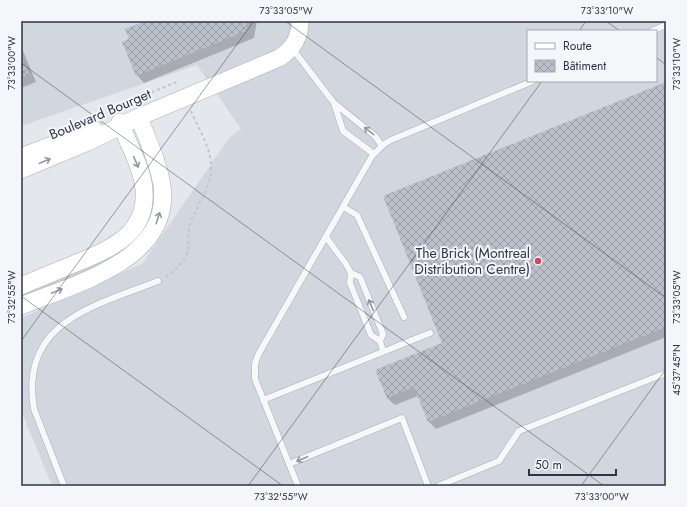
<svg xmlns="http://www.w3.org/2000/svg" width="687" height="507" font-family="Jost,sans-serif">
	<defs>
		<pattern id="building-cross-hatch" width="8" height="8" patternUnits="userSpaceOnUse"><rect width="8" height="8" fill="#bbc0ca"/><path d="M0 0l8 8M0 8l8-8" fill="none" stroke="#989da6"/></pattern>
	</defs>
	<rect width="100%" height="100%" fill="#e4e7ec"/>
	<path fill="#d2d6de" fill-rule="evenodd" d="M 21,21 L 666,21 L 666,486 L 52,486 L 21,410 L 21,318 L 143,263 L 229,138 L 241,129 L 197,65 L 21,126 ZM 528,31 L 656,31 L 656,81 L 528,81 Z"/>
	<path fill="#c9d6c5" d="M 138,141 C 143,154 151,167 153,181 C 156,204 150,230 132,245 C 108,267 52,284 21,297 L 21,294 L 114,255 L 128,245 L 140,230 L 135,142 Z"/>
	<g fill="#0003">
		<path d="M 148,21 L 257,21 L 254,38 L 144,83 L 137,75 L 131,39 Z"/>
		<path d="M 21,46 L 36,82 L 21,88 Z"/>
		<path d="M 666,83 L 666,337 L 436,429 L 429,422 L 418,396 L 395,405 L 387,398 L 377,371 L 443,344 Z"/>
	</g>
	<g fill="url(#building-cross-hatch)">
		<path d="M 146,21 L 248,21 L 246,31 L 136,76 L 122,42 L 129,39 L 125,29 Z"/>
		<path d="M 21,55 L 29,74 L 21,77 Z"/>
		<path d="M 666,82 L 666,327 L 428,422 L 414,387 L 387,398 L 375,370 L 442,343 L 383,196 Z"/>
	</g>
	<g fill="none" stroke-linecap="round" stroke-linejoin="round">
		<defs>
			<g id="lane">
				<path d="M 652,31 L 666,25"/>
				<path d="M 292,48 L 334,103 L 375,136 L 382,146"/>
				<path d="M 334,103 L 343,131 L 374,154"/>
				<path d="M 343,207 L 357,215 L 404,317"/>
				<path d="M 326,237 L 346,264 L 351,273 L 350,283 L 371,335 L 380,341 L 383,351"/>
				<path d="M 351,273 L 360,277 L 383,334 L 380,341"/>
				<path d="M 263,400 L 430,333"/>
				<path d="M 289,464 L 402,418 L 428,486"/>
				<path d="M 64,486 L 34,409 C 19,322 94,306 158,281"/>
				<path d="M 298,486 L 255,379 L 255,364 L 258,355 L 372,156 L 384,144 L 391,140 L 533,81"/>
				<path d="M 438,486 L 499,461 L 519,431 L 666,373"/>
			</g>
			<g id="secondary">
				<path d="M 21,157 L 94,129"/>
				<path d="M 21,170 L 88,142 L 139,117 L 279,58 C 293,49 300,38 300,21"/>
				<path d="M 21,286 C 39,278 57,271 74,264 C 113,248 152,232 143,182 C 139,161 127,142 120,122"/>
				<path d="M 21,306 C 73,284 172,261 162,186 C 159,163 147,139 139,117"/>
			</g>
		</defs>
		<use href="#lane" stroke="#a9aeb7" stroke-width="7"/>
		<use href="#secondary" stroke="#a9aeb7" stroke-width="18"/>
		<g stroke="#c2c5cb" stroke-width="2" stroke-dasharray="3 3" stroke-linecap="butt">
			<path d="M 96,115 L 179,81"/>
			<path d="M 166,277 C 173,272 181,265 185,258 C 191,247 187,238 189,228 C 194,208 211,190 211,168 C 212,149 198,128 191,111"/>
		</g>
		<use href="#lane" stroke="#f7f8fa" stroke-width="6"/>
		<use href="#secondary" stroke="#fff" stroke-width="17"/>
	</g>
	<defs><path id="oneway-shaft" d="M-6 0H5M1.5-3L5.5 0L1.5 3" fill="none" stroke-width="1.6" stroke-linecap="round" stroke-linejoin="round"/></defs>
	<g stroke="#9196a0">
		<use href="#oneway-shaft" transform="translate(369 131) rotate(-142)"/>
		<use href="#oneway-shaft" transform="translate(371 305) rotate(-112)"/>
		<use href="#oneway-shaft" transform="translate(302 459) rotate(157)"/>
	</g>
	<g stroke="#959aa2">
		<use href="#oneway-shaft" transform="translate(45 161) rotate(-23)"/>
		<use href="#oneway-shaft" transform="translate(136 162) rotate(67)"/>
		<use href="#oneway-shaft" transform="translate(158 218) rotate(-72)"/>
		<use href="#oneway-shaft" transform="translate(57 291) rotate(-22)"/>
	</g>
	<path fill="none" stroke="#2b3445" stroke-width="1" stroke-opacity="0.45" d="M 285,21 L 666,298M 606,21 L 620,31M 579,31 L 586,21M 656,57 L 666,65M 21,63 L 604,486M 21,296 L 283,486M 21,341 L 254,21M 248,486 L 542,81M 581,486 L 666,369"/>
	<circle fill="#d1495b" stroke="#f4f6f9" stroke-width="1.5" cx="538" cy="261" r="4"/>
	<g text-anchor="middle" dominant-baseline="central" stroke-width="4" stroke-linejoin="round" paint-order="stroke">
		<g font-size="14" fill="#2b3445" stroke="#f4f6f9">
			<text transform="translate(100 114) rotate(-23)">Boulevard Bourget</text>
		</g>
		<g font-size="14" fill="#2b3445" stroke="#f4f6f9" text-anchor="end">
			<text x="530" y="253">The Brick (Montreal<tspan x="530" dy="16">Distribution Centre)</tspan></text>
		</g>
	</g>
	<rect width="687" height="507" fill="none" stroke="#f4f6f9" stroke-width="44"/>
	<rect x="527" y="30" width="130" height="52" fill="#f4f6f9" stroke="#a4a8b1"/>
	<rect x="535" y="43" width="20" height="6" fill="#ffffff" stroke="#a4a8b1"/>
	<text x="563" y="50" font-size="12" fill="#2b3445">Route</text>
	<rect x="535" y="60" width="20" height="12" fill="url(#building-cross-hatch)" stroke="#a4a8b1"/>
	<text x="563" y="70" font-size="12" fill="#2b3445">Bâtiment</text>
	<path d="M529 469v6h87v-6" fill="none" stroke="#2b3445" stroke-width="2"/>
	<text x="535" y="469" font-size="12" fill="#2b3445" stroke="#f4f6f9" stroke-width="3" paint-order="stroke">50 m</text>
	<rect x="22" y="22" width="643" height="463" fill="none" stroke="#2b3445" stroke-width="1.5"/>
	<g font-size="10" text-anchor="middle" fill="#2b3445">
		<text x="286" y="14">73°33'05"W</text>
		<text x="607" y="14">73°33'10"W</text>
		<text transform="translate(11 63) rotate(-90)" y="4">73°33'00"W</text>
		<text transform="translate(676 64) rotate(-90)" y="4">73°33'10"W</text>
		<text transform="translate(11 297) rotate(-90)" y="4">73°32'55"W</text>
		<text transform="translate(676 297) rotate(-90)" y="4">73°33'05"W</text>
		<text transform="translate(676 370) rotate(-90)" y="4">45°37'45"N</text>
		<text x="281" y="500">73°32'55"W</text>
		<text x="602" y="500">73°33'00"W</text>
	</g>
</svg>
